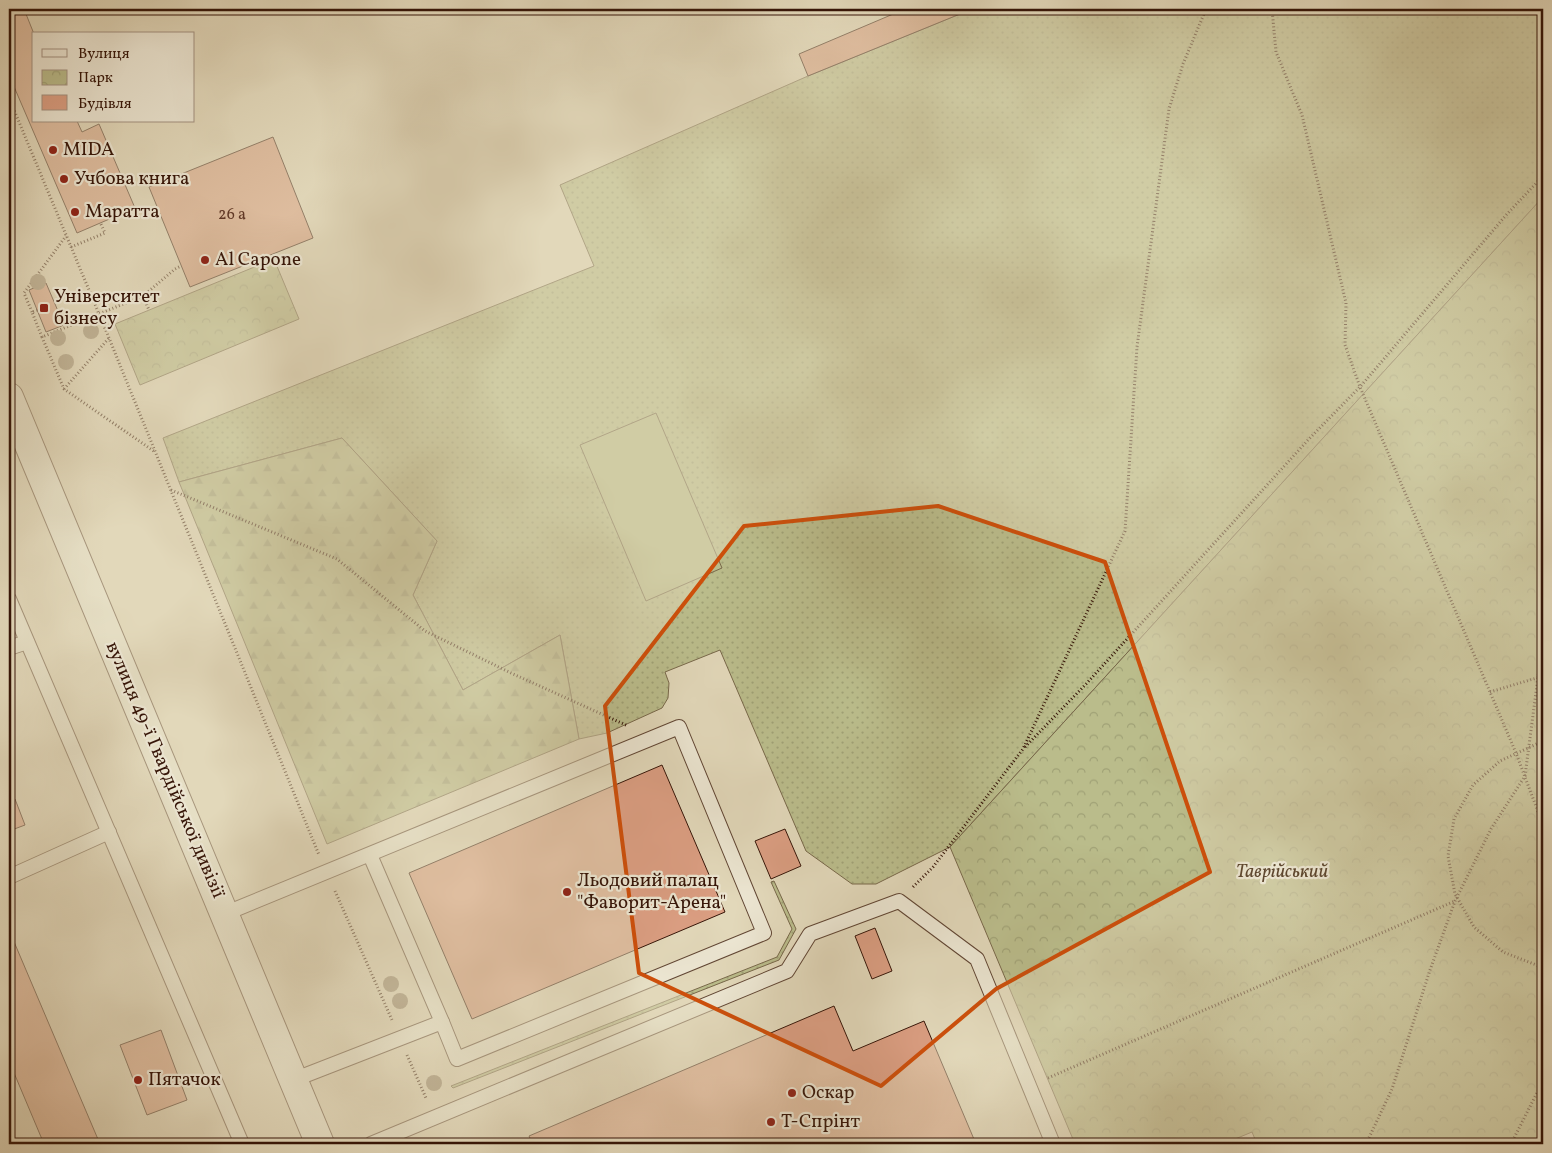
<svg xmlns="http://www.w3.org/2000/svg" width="1552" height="1153" font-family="Vollkorn,serif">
	<defs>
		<pattern id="grass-dots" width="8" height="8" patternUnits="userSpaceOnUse" patternTransform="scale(1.25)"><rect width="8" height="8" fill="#babc8b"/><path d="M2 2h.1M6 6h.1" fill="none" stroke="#a0a176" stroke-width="1.8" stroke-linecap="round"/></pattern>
		<pattern id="forest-firs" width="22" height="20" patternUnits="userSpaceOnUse" patternTransform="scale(1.25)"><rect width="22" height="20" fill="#babc8b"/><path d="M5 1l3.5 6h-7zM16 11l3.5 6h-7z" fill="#a0a176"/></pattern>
		<pattern id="park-crowns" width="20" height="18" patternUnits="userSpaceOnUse" patternTransform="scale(1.25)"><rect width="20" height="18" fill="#babc8b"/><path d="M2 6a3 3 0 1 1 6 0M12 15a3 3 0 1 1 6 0" fill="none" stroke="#a0a176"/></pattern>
	</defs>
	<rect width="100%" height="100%" fill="#e2d8ba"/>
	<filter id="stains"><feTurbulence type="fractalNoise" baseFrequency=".004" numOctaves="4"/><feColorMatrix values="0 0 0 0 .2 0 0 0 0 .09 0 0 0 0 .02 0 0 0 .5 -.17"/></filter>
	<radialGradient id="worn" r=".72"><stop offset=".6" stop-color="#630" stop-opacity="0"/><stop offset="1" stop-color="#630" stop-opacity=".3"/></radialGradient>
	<g fill="url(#grass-dots)" stroke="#78684a">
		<path d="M 998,9 L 1543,9 L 1543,197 L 950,847 L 876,884 L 852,884 L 806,851 L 720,650 L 665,672 L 669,683 L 668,698 L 662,708 L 607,733 L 579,739 L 560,635 L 463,690 L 413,595 L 437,541 L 342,438 L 179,482 L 163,438 L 594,266 L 560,185 L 808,76 L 960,14 Z"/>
		<path d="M 774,881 L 796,929 L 779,960 L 453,1088 L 451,1086 L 777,957 L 792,929 L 771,882 Z"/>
	</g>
	<path fill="url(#forest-firs)" stroke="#78684a" d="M 342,438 L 437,541 L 413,595 L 463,690 L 560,635 L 579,739 L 327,844 L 179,482 Z"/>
	<g fill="url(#park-crowns)" stroke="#78684a">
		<path d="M 1543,197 L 1543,1144 L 1257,1144 L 1252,1132 L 1223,1144 L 1075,1144 L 950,847 Z"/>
		<path d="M 274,259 L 299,319 L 140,385 L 115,324 Z"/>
	</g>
	<path fill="#babc8b" stroke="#78684a" d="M 656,413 L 722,568 L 646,601 L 580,445 Z"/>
	<g fill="#db9e82" stroke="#361508">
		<path d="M 9,9 L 24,9 L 34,34 L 33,61 L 34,121 L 77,121 L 82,132 L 99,124 L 135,208 L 77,233 L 9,75 Z"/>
		<path d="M 905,9 L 958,9 L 960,14 L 808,76 L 799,54 Z"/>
		<path d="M 273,137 L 313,238 L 190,287 L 149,187 Z"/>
		<path d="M 46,283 L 64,325 L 46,332 L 29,290 Z"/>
		<path d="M 662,765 L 725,912 L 472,1019 L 409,873 Z"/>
		<path d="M 15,799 L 25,825 L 9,831 L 9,802 Z"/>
		<path d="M 785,829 L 801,866 L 771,879 L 755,841 Z"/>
		<path d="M 875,928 L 892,971 L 872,979 L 855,936 Z"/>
		<path d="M 9,930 L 100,1144 L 44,1144 L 9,1061 Z"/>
		<path d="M 834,1006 L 853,1051 L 924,1021 L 976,1144 L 533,1144 L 529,1136 Z"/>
		<path d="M 161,1030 L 187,1100 L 147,1115 L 120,1045 Z"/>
	</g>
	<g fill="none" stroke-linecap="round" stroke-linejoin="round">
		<defs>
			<g id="service">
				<path d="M 9,599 L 242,1144"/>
				<path d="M 9,648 L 27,642"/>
				<path d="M 370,855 L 442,1022"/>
				<path d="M 9,877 L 109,832"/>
				<path d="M 224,914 L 679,727 L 764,933 L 457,1059 L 442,1022 L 293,1080"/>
				<path d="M 371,1144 L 787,971 L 810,934 L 899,901 L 977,959 L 1053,1144"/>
			</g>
			<path id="tertiary" d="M 9,397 L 320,1144"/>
		</defs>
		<use href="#service" stroke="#614634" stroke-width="16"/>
		<use href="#tertiary" stroke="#614634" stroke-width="30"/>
		<g stroke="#361508" stroke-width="3" stroke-dasharray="1 2.5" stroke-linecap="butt">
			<path d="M 1272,9 L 1276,52 L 1302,115 L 1346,303 L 1345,345 L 1360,387 L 1516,753 L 1543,825"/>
			<path d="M 9,98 L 109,338 L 319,855"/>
			<path d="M 71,247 L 105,233 L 100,222"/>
			<path d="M 143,296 L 175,269 L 181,266"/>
			<path d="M 44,308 L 32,312 L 42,337 L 143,296 L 149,310"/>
			<path d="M 32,312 L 24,293 L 66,236"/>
			<path d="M 42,337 L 64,389 L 155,452"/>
			<path d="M 64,389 L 109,338"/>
			<path d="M 171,490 L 337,559 L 425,631 L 511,673 L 628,726"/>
			<path d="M 1490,692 L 1543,676"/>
			<path d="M 1543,741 L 1500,761 L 1473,785 L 1454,819 L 1448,856 L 1455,894 L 1474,927 L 1503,952 L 1539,966 L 1543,967"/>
			<path d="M 1025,747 L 1087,683 L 1308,440 L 1360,387 L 1507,214 L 1543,176"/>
			<path d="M 913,887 L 933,867 L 1023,749 L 1125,531 L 1137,347 L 1169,109 L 1183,64 L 1206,9"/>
			<path d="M 335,891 L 392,1020"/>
			<path d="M 407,1055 L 426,1098"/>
			<path d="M 1048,1078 L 1455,901"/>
			<path d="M 1366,1144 L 1392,1089 L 1430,970 L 1455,901 L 1491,829 L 1525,776 L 1543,639"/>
			<path d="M 1511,1144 L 1543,1081"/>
		</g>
		<use href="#service" stroke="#ece6d2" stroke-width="14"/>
		<use href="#tertiary" stroke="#ece6d2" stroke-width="28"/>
	</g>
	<g fill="#99886e">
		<circle cx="38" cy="282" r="8"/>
		<circle cx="91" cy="331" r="8"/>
		<circle cx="58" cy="338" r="8"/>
		<circle cx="66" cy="362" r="8"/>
		<circle cx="391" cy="984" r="8"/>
		<circle cx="400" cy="1001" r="8"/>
		<circle cx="434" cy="1083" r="8"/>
	</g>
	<path d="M0 0H1552V1153H0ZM 938,506 L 1105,562 L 1210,872 L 996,989 L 881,1086 L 639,973 L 605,706 L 744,526 Z" fill="#e2d8ba" fill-opacity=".55" fill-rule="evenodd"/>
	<path fill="none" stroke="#cd4f0b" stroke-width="4" stroke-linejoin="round" d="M 938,506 L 1105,562 L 1210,872 L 996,989 L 881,1086 L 639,973 L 605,706 L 744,526 Z"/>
	<g fill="#8f2418" stroke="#ece6d2" stroke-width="2">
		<circle cx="53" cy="150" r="5"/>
		<circle cx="64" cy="179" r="5"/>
		<circle cx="75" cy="212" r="5"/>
		<circle cx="205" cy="260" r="5"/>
		<rect x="39" y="303" width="10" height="10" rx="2.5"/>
		<circle cx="567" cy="892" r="5"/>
		<circle cx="138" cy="1080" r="5"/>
		<circle cx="792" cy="1093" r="5"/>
		<circle cx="771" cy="1122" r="5"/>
	</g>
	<g text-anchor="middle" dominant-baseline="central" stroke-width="4.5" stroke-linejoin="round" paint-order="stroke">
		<g font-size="16" fill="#5f3726">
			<text x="232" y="215">26 а</text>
		</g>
		<g font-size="19" fill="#361508" stroke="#ece6d2" text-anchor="start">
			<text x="63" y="150">MIDA</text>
			<text x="74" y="179">Учбова книга</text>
			<text x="85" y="212">Маратта</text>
			<text x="215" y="260">Al Capone</text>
			<text x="54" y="297">Університет<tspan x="54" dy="22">бізнесу</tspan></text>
			<text x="577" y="881">Льодовий палац<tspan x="577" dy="22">"Фаворит-Арена"</tspan></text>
			<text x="148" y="1080">Пятачок</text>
			<text x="802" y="1093">Оскар</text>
			<text x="781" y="1122">Т-Спрінт</text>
		</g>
		<g font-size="19" fill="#361508" stroke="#ece6d2">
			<text transform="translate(165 770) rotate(67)">вулиця 49-ї Гвардійської дивізії</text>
		</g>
		<g font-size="19" font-style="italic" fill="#5e472f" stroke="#ece6d2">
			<text x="1282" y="872">Таврійський</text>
		</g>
	</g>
	<rect width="1552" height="1153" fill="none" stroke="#e2d8ba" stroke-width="30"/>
	<rect x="10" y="10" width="1532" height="1133" fill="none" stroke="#361508" stroke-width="2.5"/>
	<rect x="15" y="15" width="1522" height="1123" fill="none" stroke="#361508"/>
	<rect x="32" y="32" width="162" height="90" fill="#ece6d2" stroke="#a39281"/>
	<rect x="42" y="49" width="25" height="8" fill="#ece6d2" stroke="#a39281"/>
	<text x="78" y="58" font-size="15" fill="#361508">Вулиця</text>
	<rect x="42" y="70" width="25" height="15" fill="url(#park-crowns)" stroke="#a39281"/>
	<text x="78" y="82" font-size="15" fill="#361508">Парк</text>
	<rect x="42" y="95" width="25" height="15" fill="#db9e82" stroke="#a39281"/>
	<text x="78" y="108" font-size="15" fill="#361508">Будівля</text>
	<rect width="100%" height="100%" filter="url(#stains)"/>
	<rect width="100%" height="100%" fill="url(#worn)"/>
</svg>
